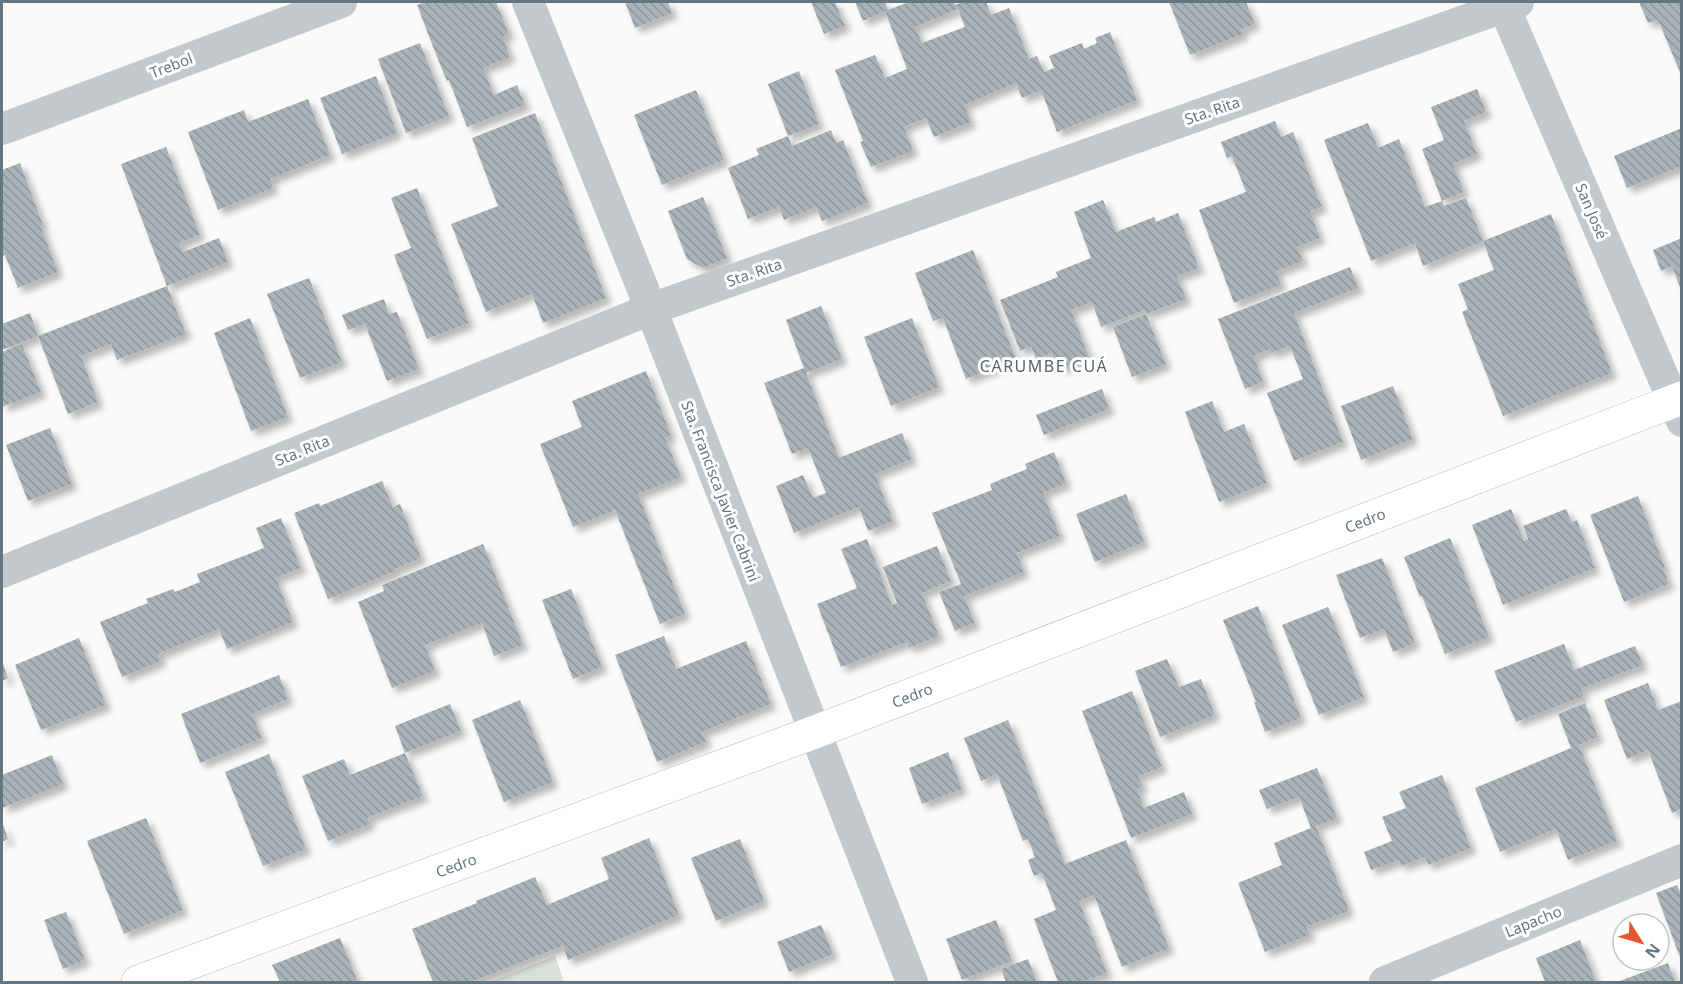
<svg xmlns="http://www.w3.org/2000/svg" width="1683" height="984" font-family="'Noto Sans',sans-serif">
	<defs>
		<pattern id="building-back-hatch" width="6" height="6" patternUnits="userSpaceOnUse" patternTransform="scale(1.5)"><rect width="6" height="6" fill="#aab3b9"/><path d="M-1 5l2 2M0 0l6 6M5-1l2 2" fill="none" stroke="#8e969c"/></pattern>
		<filter id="shadow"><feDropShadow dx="5.5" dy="5.5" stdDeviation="3" flood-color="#0004"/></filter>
	</defs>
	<rect width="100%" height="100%" fill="#fafaf8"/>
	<path fill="#dadfd7" d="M 555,956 L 564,982 L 490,982 Z"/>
	<g fill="url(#building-back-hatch)" fill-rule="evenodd" filter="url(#shadow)">
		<path d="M 426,2 L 496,2 L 509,34 L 503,37 L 510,57 L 483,68 L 494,95 L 517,85 L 525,105 L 467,127 L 449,80 L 447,81 L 439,62 L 417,5 Z"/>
		<path d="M 625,2 L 668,2 L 672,13 L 635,28 Z"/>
		<path d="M 811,2 L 835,2 L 845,26 L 824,34 Z"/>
		<path d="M 855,2 L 885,2 L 888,10 L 909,2 L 954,2 L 955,5 L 963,2 L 986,2 L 991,15 L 1009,8 L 1029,59 L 1037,56 L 1044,72 L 1054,68 L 1049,56 L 1082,43 L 1084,49 L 1097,43 L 1095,38 L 1110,32 L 1137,100 L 1057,132 L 1041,90 L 1022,98 L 1016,83 L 964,105 L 971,122 L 934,137 L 926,118 L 904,127 L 913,151 L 871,167 L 860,142 L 863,141 L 835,70 L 875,55 L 885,78 L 907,69 L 885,11 L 863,21 ZM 958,9 L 965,27 L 922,43 L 915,27 Z"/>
		<path d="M 1169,2 L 1246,2 L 1255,24 L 1241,29 L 1243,34 L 1190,55 Z"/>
		<path d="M 1639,2 L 1682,2 L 1682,77 L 1658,20 L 1648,23 Z"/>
		<path d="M 420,43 L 449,116 L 406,133 L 378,59 Z"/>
		<path d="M 799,71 L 819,124 L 788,136 L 768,84 Z"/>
		<path d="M 376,76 L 397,133 L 342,154 L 320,98 Z"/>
		<path d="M 1477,89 L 1486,112 L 1464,121 L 1477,154 L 1453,164 L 1464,192 L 1442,201 L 1422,149 L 1444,140 L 1431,107 Z"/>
		<path d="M 696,90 L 724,160 L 662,185 L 634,115 Z"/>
		<path d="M 308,99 L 330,155 L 270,179 L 273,188 L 218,210 L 188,132 L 244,110 L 248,122 Z"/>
		<path d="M 535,113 L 606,298 L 543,323 L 532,294 L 486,312 L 451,224 L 498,206 L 472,138 Z"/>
		<path d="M 1275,121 L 1281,137 L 1293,132 L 1322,207 L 1310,211 L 1320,238 L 1297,247 L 1303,261 L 1276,271 L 1281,285 L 1234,303 L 1199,210 L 1246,192 L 1232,156 L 1227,158 L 1221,142 Z"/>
		<path d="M 1368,123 L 1378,148 L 1399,139 L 1425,207 L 1442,201 L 1444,206 L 1466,198 L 1483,241 L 1423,266 L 1415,243 L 1371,261 L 1324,140 Z"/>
		<path d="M 1682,128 L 1682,166 L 1627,188 L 1614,156 Z"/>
		<path d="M 831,130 L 836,143 L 843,140 L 868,203 L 822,221 L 816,207 L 784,220 L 779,207 L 748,219 L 728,168 L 759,155 L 756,149 L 788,136 L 792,146 Z"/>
		<path d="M 166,147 L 200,235 L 179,243 L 183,252 L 219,238 L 228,262 L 167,286 L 121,164 Z"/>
		<path d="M 20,163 L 43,225 L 41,227 L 58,272 L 18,288 L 5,255 L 2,256 L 2,170 Z"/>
		<path d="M 417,188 L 469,323 L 427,339 L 394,255 L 411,248 L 391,198 Z"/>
		<path d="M 703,197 L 727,258 L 703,268 L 687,259 L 668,211 Z"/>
		<path d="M 1103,200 L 1116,232 L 1154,217 L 1156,222 L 1178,213 L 1199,268 L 1177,276 L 1186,299 L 1146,314 L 1166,364 L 1132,377 L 1113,327 L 1146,314 L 1145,310 L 1101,327 L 1092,302 L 1071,310 L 1089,357 L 1059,369 L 1052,353 L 1036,359 L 1031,346 L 1020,351 L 1000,300 L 1058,277 L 1056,272 L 1091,258 L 1074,212 Z"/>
		<path d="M 1551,214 L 1612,373 L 1503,416 L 1462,312 L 1468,309 L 1458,284 L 1494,270 L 1483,241 Z"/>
		<path d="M 1682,238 L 1682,290 L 1681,290 L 1672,266 L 1661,271 L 1653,250 Z"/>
		<path d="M 973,250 L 1016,359 L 966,379 L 943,318 L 933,321 L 915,273 Z"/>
		<path d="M 1350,267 L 1358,288 L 1294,313 L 1343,442 L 1294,461 L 1267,393 L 1303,379 L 1290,346 L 1271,353 L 1270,349 L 1254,356 L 1263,382 L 1245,389 L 1218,319 Z"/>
		<path d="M 309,278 L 342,362 L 300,378 L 267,294 Z"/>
		<path d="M 167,286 L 186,334 L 117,360 L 111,344 L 81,356 L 98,402 L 68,414 L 38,336 L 2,350 L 2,324 L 30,313 L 38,336 Z"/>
		<path d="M 384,299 L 389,314 L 397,312 L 419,369 L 387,381 L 365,324 L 348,330 L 342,315 Z"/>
		<path d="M 821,306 L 842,359 L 806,373 L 839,458 L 902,433 L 912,459 L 875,474 L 893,521 L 868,531 L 859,507 L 794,533 L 776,486 L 803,475 L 813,498 L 826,493 L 808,448 L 792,454 L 764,383 L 804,368 L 786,320 Z"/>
		<path d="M 250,318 L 288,417 L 251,431 L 214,333 Z"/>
		<path d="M 912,318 L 939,387 L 891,406 L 864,337 Z"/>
		<path d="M 22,344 L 41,392 L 2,407 L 2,352 Z"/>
		<path d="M 646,371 L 671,435 L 665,438 L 681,477 L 638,494 L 685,614 L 660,624 L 615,510 L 573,527 L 540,444 L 582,427 L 572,401 Z"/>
		<path d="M 1393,386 L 1413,439 L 1361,460 L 1341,406 Z"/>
		<path d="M 1102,389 L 1109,409 L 1044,435 L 1036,415 Z"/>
		<path d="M 1212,401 L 1224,432 L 1244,424 L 1267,483 L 1219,502 L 1185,412 Z"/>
		<path d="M 50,428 L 72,484 L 28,501 L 6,445 Z"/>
		<path d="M 1054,452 L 1066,483 L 1043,493 L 1060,536 L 1017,553 L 1024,572 L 964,596 L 975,623 L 955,631 L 939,592 L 961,584 L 932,513 L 992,490 L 990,484 L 1027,469 L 1025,464 Z"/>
		<path d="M 382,481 L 393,507 L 400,504 L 421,558 L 395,569 L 396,571 L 328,599 L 294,513 L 319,503 L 320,506 Z"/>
		<path d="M 1126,494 L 1144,542 L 1095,562 L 1076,514 Z"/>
		<path d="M 1638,496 L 1665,568 L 1663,568 L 1669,584 L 1624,602 L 1590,515 Z"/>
		<path d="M 1511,509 L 1524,541 L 1528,539 L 1523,526 L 1566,509 L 1572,523 L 1577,520 L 1595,568 L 1503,605 L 1472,525 Z"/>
		<path d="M 281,518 L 301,568 L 276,578 L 293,622 L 227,649 L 219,629 L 158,654 L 161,661 L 122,677 L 100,622 L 148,603 L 146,599 L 173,589 L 175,592 L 200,582 L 197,574 L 264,548 L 256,528 Z"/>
		<path d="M 1450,538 L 1489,637 L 1445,654 L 1422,596 L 1420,597 L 1404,557 Z"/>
		<path d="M 867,539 L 892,605 L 897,603 L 883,567 L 937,546 L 951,581 L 922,593 L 939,636 L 909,648 L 907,642 L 841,667 L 817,604 L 857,588 L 841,549 Z"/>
		<path d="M 483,544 L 523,645 L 494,656 L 482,623 L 425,645 L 435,671 L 392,688 L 358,602 L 384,591 L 382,585 Z"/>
		<path d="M 1382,558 L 1415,643 L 1393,652 L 1384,629 L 1360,638 L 1336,575 Z"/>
		<path d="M 571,589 L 602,667 L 573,679 L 542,600 Z"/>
		<path d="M 1258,606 L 1301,718 L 1265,732 L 1254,702 L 1256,702 L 1223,620 Z"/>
		<path d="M 1328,607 L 1364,697 L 1319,715 L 1282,625 Z"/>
		<path d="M 664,636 L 676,669 L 746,641 L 771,704 L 702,732 L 706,742 L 657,762 L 615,655 Z"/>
		<path d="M 79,638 L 106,705 L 41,730 L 15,665 Z"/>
		<path d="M 1564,644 L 1574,670 L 1635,646 L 1643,665 L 1581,689 L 1584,696 L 1516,722 L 1494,671 Z"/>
		<path d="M 1167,659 L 1179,687 L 1201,679 L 1215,715 L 1160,737 L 1135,671 Z"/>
		<path d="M 2,661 L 8,678 L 2,681 Z"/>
		<path d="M 279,675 L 288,699 L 252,714 L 262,738 L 200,763 L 181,714 Z"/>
		<path d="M 1648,683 L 1658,710 L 1682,701 L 1682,764 L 1680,765 L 1682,770 L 1682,809 L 1672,813 L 1648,750 L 1627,759 L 1604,700 Z"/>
		<path d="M 1132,691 L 1162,767 L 1138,776 L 1143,787 L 1137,789 L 1144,808 L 1184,792 L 1192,814 L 1131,838 L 1082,711 Z"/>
		<path d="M 520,700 L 553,782 L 504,802 L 472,720 Z"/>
		<path d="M 1585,703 L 1598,737 L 1579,745 L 1617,841 L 1568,860 L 1556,829 L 1500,852 L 1475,788 L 1571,748 L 1558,714 Z"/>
		<path d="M 450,704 L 461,731 L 405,753 L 423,796 L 367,818 L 370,824 L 328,841 L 302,776 L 344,759 L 350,775 L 405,753 L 395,726 Z"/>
		<path d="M 1008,720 L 1065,864 L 1126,840 L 1169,948 L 1122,967 L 1094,895 L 1079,901 L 1107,973 L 1082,982 L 1058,982 L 1034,919 L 1056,910 L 1042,873 L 1034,876 L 1028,860 L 1035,857 L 1028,839 L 1023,841 L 997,774 L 981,781 L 964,738 Z"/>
		<path d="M 948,752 L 962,789 L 922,804 L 909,768 Z"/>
		<path d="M 269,754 L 306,849 L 263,866 L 225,772 Z"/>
		<path d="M 52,755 L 63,784 L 2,808 L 2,775 Z"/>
		<path d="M 1317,768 L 1337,818 L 1316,826 L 1349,911 L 1306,927 L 1310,935 L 1265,952 L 1238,883 L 1282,865 L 1274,843 L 1311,828 L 1299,797 L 1267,809 L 1259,790 Z"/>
		<path d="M 1442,775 L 1471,848 L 1428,865 L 1425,857 L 1401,866 L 1399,860 L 1371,870 L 1364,852 L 1392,841 L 1382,817 L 1406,808 L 1399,792 Z"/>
		<path d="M 146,818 L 183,910 L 124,934 L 87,841 Z"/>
		<path d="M 2,821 L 8,839 L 2,842 Z"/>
		<path d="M 649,838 L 679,915 L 568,960 L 563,946 L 471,982 L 433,982 L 412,929 L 477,903 L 476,901 L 535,877 L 547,905 L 609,879 L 601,858 Z"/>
		<path d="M 740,839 L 764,901 L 716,921 L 691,858 Z"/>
		<path d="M 1677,885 L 1682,897 L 1681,960 L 1656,893 Z"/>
		<path d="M 66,912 L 85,960 L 63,969 L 44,920 Z"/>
		<path d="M 996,920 L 1012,961 L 962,980 L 946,939 Z"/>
		<path d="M 821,925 L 833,954 L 789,972 L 777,942 Z"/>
		<path d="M 340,938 L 358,982 L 280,982 L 272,965 Z"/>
		<path d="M 1580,940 L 1596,982 L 1545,982 L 1536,958 Z"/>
		<path d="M 1028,959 L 1037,982 L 1006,982 L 1001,969 Z"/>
		<path d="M 1668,963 L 1675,982 L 1617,982 Z"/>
	</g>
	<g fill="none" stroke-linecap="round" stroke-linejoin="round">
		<defs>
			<path id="secondary" d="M 138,982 L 815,732 L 1682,398"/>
		</defs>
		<use href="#secondary" stroke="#b3babf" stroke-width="34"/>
		<g stroke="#c3c8cc" stroke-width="32">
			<path d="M 528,2 L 651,309 L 912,982"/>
			<path d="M 1502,2 L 1682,421"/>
			<path d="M 2,129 L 341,2"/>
			<path d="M 2,572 L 651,309 L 1518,2"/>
			<path d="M 1385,982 L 1682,860"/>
		</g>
		<use href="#secondary" stroke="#fff" stroke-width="33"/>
	</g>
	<g text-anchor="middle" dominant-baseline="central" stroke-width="6" stroke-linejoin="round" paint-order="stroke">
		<g font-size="15" fill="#657683" stroke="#fff">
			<text transform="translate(171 65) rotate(-21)">Trebol</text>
			<text transform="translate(1212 110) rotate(-19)">Sta. Rita</text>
			<text transform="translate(1592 211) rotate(67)">San José</text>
			<text transform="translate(754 272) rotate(-19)">Sta. Rita</text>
			<text transform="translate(302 450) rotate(-22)">Sta. Rita</text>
			<text transform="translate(721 491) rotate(69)">Sta. Francisca Javier Cabrini</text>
			<text transform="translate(1365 520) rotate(-21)">Cedro</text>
			<text transform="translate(912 695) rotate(-21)">Cedro</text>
			<text transform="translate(456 865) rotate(-20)">Cedro</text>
			<text transform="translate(1533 921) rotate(-22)">Lapacho</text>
		</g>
		<g font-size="16" letter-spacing="1.5" fill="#57646e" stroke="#fff">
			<text x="1044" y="366">CARUMBE CUÁ</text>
		</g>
	</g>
	<rect width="1683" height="984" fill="none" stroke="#657683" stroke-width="6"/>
	<g transform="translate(1641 942) rotate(127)"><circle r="28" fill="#ffffff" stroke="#c1c8cd" stroke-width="1.5"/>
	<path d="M0-4.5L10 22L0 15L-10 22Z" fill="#e4572e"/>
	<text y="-9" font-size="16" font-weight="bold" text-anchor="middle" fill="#657683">N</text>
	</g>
</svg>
